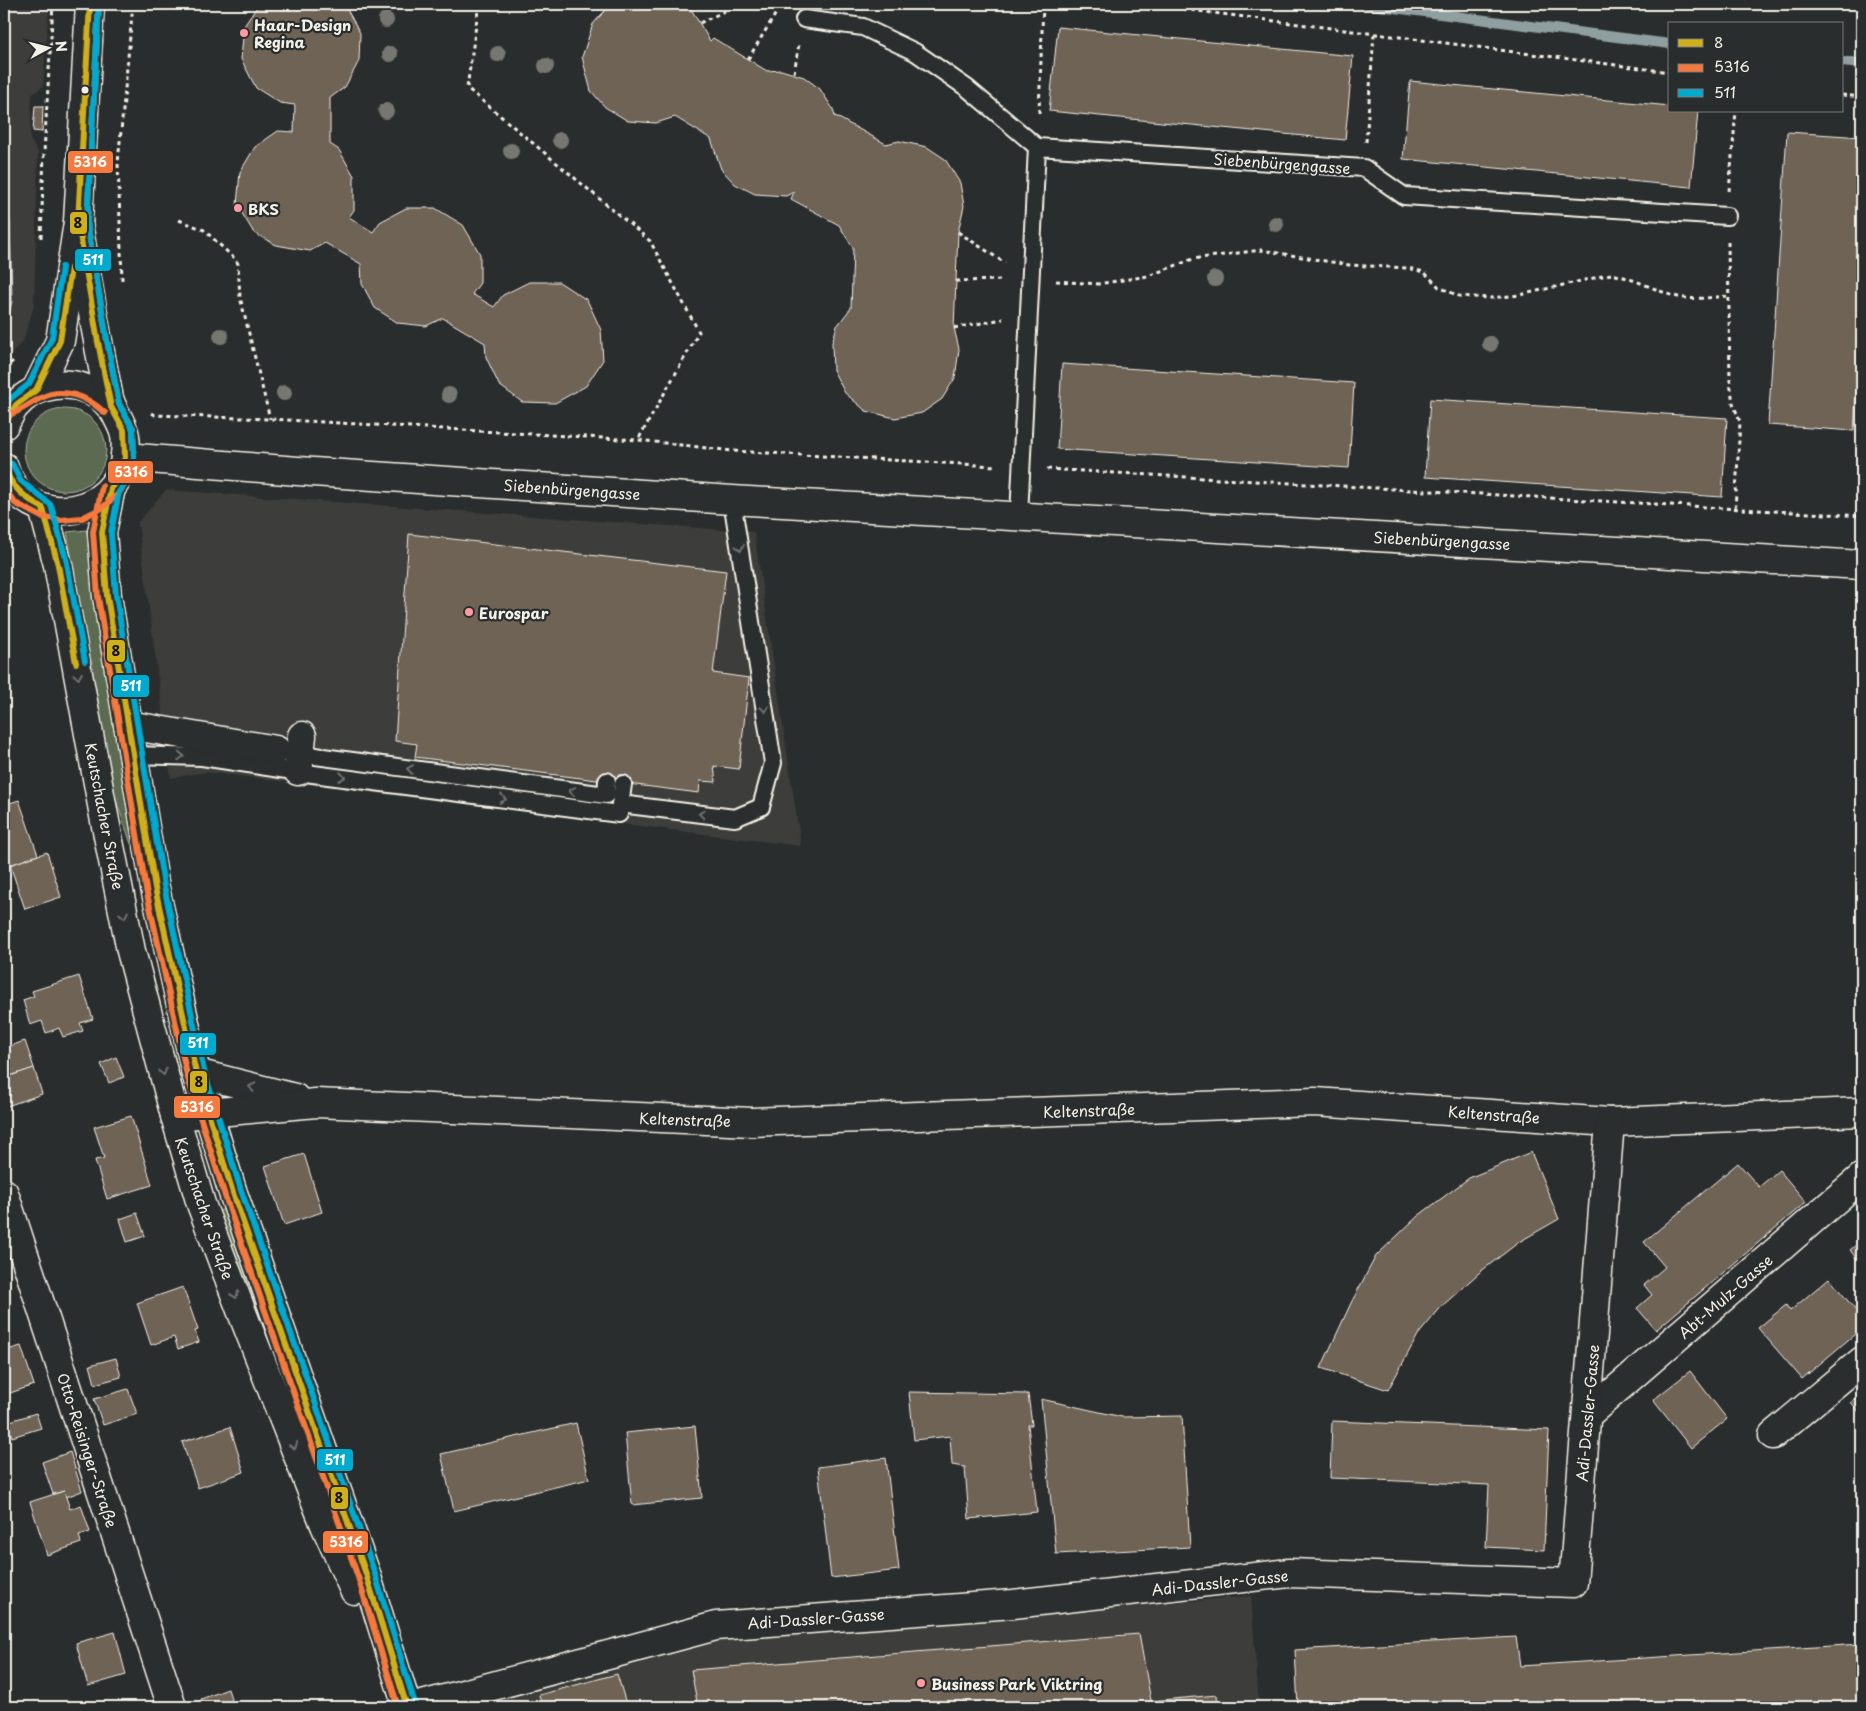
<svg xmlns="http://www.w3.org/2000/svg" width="1866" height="1711" font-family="'Playpen Sans',sans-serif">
	<rect width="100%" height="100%" fill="#2a2d2e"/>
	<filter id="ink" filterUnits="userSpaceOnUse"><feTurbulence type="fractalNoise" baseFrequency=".02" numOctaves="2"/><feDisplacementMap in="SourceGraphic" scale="10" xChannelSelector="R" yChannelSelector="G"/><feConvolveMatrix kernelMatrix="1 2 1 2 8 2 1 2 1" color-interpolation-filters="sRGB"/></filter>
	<g filter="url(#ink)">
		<g fill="#3e3e3a">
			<path d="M 4,4 L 49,4 L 43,86 L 32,95 L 30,139 L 38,152 L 34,306 L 23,341 L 4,362 Z"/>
			<path d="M 166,490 L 754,532 L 801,846 L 206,772 L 171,778 L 138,522 Z"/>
			<path d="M 1251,1596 L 1259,1707 L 478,1707 L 722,1641 Z"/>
		</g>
		<g fill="#5c6a51" stroke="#a8ae9c">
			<circle cx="65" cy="450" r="41"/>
			<path d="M 87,530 L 104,665 L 133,844 L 131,844 L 115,797 L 105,754 L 67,532 Z"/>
			<path d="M 227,1207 L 287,1380 L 284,1383 L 281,1381 L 218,1212 Z"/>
		</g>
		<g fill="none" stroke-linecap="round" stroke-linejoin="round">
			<g stroke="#8f9e9f" stroke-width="10">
				<path d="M 1363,4 L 1670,44"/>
				<path d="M 1842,62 L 1862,64"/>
			</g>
		</g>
		<g fill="#6e6455" stroke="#f4f1e8">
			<path d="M 259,4 L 344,4 L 360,33 L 359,61 L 345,87 L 330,98 L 330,144 L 339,150 L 354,176 L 354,210 L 349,217 L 373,232 L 380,222 L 406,208 L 435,208 L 463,225 L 480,254 L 480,283 L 472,294 L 494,307 L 503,295 L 529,282 L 559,282 L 587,300 L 601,330 L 603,360 L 586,386 L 555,403 L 522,402 L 499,385 L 486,357 L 485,343 L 443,318 L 426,326 L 398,323 L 375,308 L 362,284 L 361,264 L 325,243 L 310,251 L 276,245 L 254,233 L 237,205 L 240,172 L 255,147 L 278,131 L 294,132 L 295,105 L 280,103 L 256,88 L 241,59 L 244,26 Z"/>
			<path d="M 611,4 L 683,4 L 691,9 L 710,41 L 713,38 L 767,71 L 781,70 L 804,77 L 820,89 L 833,109 L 835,117 L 835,116 L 886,144 L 899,141 L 927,147 L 945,159 L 960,183 L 964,206 L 958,232 L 954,328 L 959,349 L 955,378 L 942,399 L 922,413 L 895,418 L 866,411 L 845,393 L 833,370 L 832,343 L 837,326 L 851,308 L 853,248 L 839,225 L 791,199 L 794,192 L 786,196 L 755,194 L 735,184 L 721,169 L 711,139 L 675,117 L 656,123 L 628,121 L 605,107 L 591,91 L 582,57 L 593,24 Z"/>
			<path d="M 1058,27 L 1353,56 L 1345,140 L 1049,111 Z"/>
			<path d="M 1410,81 L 1670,106 L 1670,111 L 1698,111 L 1691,187 L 1403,159 Z"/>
			<path d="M 35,106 L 43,106 L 42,132 L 33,131 Z"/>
			<path d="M 1787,132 L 1862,137 L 1862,302 L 1854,431 L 1768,425 Z"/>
			<path d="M 10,222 L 12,301 L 4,335 L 4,223 Z"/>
			<path d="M 1062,364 L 1354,383 L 1349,468 L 1057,449 Z"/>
			<path d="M 1430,399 L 1727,418 L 1722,497 L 1425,477 Z"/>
			<path d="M 409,534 L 726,571 L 713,673 L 749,678 L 739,769 L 714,766 L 716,782 L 700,781 L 699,793 L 415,757 L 417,744 L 395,741 Z"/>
			<path d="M 19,800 L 38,855 L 4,867 L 4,805 Z"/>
			<path d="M 47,852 L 61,897 L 25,909 L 10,865 Z"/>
			<path d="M 79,976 L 93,1019 L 80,1023 L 83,1031 L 63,1037 L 59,1028 L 46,1033 L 42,1021 L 30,1025 L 23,1000 L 34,996 L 32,991 Z"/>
			<path d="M 25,1041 L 34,1068 L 4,1078 L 4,1048 Z"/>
			<path d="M 116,1057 L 124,1077 L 109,1083 L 101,1064 Z"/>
			<path d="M 34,1068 L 42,1094 L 4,1107 L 4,1078 Z"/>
			<path d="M 131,1116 L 152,1185 L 107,1199 L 95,1160 L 104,1158 L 94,1127 Z"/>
			<path d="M 1531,1152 L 1559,1219 L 1519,1242 L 1480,1272 L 1442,1306 L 1418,1335 L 1388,1390 L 1321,1368 L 1351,1303 L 1376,1256 L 1418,1216 L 1469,1178 Z"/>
			<path d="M 304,1154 L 322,1212 L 284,1225 L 265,1166 Z"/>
			<path d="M 1738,1163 L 1759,1187 L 1779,1170 L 1806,1202 L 1656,1330 L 1637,1308 L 1652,1295 L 1644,1285 L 1665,1267 L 1644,1242 Z"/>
			<path d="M 137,1213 L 145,1236 L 127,1242 L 120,1219 Z"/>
			<path d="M 1862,1240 L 1862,1266 L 1850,1250 Z"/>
			<path d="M 1829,1278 L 1862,1318 L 1862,1328 L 1802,1379 L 1758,1328 L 1786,1305 L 1790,1311 Z"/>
			<path d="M 183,1287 L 198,1330 L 195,1331 L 199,1342 L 178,1349 L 174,1337 L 151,1345 L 137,1303 Z"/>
			<path d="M 21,1346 L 34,1385 L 4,1395 L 4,1351 Z"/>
			<path d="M 116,1358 L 121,1377 L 95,1384 L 90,1365 Z"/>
			<path d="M 1690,1371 L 1727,1419 L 1691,1448 L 1653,1400 Z"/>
			<path d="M 128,1389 L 137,1414 L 103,1425 L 94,1399 Z"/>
			<path d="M 909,1392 L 1028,1394 L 1032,1425 L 1028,1425 L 1037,1512 L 969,1519 L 965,1467 L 952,1465 L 950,1436 L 914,1440 Z"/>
			<path d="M 1862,1393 L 1862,1416 L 1851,1402 Z"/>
			<path d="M 1041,1399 L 1122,1417 L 1182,1416 L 1190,1547 L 1056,1554 Z"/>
			<path d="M 36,1413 L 41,1428 L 12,1437 L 7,1422 Z"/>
			<path d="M 1332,1421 L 1549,1430 L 1544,1550 L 1486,1547 L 1489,1485 L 1330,1478 Z"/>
			<path d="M 576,1423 L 589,1479 L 454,1511 L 441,1454 Z"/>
			<path d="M 695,1426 L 702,1498 L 632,1505 L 625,1433 Z"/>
			<path d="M 230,1427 L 244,1472 L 198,1488 L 182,1442 Z"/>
			<path d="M 70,1452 L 82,1491 L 66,1497 L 64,1491 L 53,1494 L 42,1462 Z"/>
			<path d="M 886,1458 L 899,1570 L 831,1578 L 818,1467 Z"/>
			<path d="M 64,1491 L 70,1509 L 81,1505 L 90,1532 L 79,1535 L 81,1543 L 47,1555 L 30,1502 Z"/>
			<path d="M 115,1632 L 126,1675 L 88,1686 L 76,1643 Z"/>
			<path d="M 1139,1634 L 1151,1701 L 1217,1695 L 1218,1707 L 698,1707 L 691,1670 Z"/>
			<path d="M 1516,1637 L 1520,1666 L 1862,1644 L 1862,1707 L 1298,1707 L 1295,1650 Z"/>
			<path d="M 617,1674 L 627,1707 L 542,1707 L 539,1695 Z"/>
			<path d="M 228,1689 L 232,1702 L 218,1707 L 204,1707 L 201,1699 Z"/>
		</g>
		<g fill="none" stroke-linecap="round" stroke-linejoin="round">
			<defs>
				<g id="service">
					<path d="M 804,19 L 863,27 L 915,52 L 967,88 L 1037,147"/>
					<path d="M 1019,516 L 1037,147 L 1364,168 L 1404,196 L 1727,216"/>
					<path d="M 293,753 L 606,795 L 607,781"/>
					<path d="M 133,755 L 202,757 L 313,774 L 619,814 L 623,784"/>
					<path d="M 620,804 L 735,818 L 761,807 L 773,763 L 732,500"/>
				</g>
				<g id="minor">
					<path d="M 125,457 L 298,471 L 732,500 L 1862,565 L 1862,561"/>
					<path d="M 128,725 L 276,750"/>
					<path d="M 298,771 L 302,736"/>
					<path d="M 196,1073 L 295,1098"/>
					<path d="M 175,1116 L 316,1103 L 752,1122 L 1315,1102 L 1610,1122 L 1862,1112"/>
					<path d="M 4,1193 L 172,1707"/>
					<path d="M 1587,1415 L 1862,1177"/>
					<path d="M 1773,1435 L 1862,1361"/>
					<path d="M 415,1707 L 716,1626 L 1013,1604 L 1289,1573 L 1573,1583 L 1610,1122"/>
				</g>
				<g id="secondary">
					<path d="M 36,390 L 60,341 L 78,222 L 90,4"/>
					<path d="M 4,425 C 8,419 11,410 16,405 C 36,383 72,378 96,394 C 102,397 106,402 111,407"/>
					<path d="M 4,467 C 19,520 89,524 117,480 C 121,473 125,463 125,455 C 126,447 126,436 123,429 C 119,418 112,409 109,398 C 97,339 87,281 78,222"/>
					<path d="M 111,488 L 102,532 L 107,596 L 155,888 L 196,1073 L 233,1193 L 366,1574 L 407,1707"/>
					<path d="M 43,508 L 58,565 L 104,816 L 131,951 L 175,1116 L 201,1204 L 241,1310 L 325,1525 L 354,1590"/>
				</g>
			</defs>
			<use href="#service" stroke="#f4f1e8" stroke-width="20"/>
			<use href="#minor" stroke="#f4f1e8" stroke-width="31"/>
			<use href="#secondary" stroke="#f4f1e8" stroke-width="31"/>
			<g stroke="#f4f1e8" stroke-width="3" stroke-dasharray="4 4" stroke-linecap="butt">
				<path d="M 479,4 L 467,88 L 650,241 L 699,332 L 638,440"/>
				<path d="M 770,4 L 780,11"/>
				<path d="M 1144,4 L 1670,72"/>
				<path d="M 700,23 L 739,4"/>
				<path d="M 748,59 L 778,10"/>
				<path d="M 794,73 L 799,44"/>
				<path d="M 1842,95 L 1862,97"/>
				<path d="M 1039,113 L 1043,4"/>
				<path d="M 1366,142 L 1374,34"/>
				<path d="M 1729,191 L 1736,111"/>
				<path d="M 179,220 L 204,230 L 236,260 L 238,264 L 240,297 L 270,419"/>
				<path d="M 958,232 L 1005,263"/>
				<path d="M 41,238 L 44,153 L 53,4"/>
				<path d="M 1728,242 L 1730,382 L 1733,403 L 1740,422 L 1735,510"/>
				<path d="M 122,280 L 118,163 L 133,4"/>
				<path d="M 956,281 L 1004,280"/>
				<path d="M 1056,281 L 1098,284 L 1148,276 L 1193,259 L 1261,250 L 1349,265 L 1408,268 L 1424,272 L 1439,287 L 1459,296 L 1490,298 L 1520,295 L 1611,274 C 1633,278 1653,289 1674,296 C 1692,301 1711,297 1729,296"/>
				<path d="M 954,328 L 1003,319"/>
				<path d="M 4,369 L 13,361"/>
				<path d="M 152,413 L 155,415 L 270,419 L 638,440 L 733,451 L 996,466"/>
				<path d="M 1047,469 L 1862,516"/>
			</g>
			<use href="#service" stroke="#2a2d2e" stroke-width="16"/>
			<use href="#minor" stroke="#2a2d2e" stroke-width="28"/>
			<use href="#secondary" stroke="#2a2d2e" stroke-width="28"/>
			<defs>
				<g id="bus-1">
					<path d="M 90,4 L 78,222 L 98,342 L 111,407 L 124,430 L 125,457 L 121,474 L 111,488 L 102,532 L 107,596 L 155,888 L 196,1073 L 233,1193 L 366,1574 L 407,1707"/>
					<path d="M 4,425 L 16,405 L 36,390 L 60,341 L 71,268"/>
					<path d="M 4,467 C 11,487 25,498 43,508 L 58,565 L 76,663"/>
				</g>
				<g id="bus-2">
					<path d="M 6,416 C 20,412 28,404 41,398 C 63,386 88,397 105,413"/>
					<path d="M 102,486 L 93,532 L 98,597 L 146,889 L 187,1075 L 225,1196 L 358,1577 L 398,1707"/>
					<path d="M 4,488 L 15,503 L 40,516 L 61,520 L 82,518 L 102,508 L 118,494 L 129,478 L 134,459 L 133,428 L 119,404 L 107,340 L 87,222 L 99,4"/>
				</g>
				<g id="bus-3">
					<path d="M 99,4 L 87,222 L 107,340 L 119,404 L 133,429 L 134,459 L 129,478 L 119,492 L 111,533 L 116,595 L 164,886 L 204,1071 L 241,1190 L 374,1571 L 415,1704"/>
					<path d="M 4,408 L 10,399 L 29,384 L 52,338 L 62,267"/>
					<path d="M 12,464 L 21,481 L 51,505 L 67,563 L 85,661"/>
				</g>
			</defs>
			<use href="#bus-1" stroke="#2a2d2e" stroke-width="10"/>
			<use href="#bus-2" stroke="#2a2d2e" stroke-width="10"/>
			<use href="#bus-3" stroke="#2a2d2e" stroke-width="10"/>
			<use href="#bus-1" stroke="#cfb01a" stroke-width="6"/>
			<use href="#bus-2" stroke="#f6793e" stroke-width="6"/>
			<use href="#bus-3" stroke="#00a9ce" stroke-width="6"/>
		</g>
		<g fill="#74776f">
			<circle cx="386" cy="20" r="8"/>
			<circle cx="390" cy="54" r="8"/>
			<circle cx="498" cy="54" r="8"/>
			<circle cx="546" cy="66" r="8"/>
			<circle cx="386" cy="111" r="8"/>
			<circle cx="560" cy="140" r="8"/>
			<circle cx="511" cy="151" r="8"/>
			<circle cx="1276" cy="224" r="8"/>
			<circle cx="1215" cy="279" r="8"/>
			<circle cx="221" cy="336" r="8"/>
			<circle cx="1490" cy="344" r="8"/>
			<circle cx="284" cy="393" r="8"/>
			<circle cx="449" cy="395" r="8"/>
		</g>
		<defs><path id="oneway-chevron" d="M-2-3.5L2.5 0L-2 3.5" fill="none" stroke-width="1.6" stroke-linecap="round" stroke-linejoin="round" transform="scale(1.25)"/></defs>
		<g stroke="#71726f">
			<use href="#oneway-chevron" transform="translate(740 548) rotate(81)"/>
			<use href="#oneway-chevron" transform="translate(78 676) rotate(80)"/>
			<use href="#oneway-chevron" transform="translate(765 709) rotate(81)"/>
			<use href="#oneway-chevron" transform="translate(181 756) rotate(2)"/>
			<use href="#oneway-chevron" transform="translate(410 769) rotate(-172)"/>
			<use href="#oneway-chevron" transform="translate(342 777) rotate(8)"/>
			<use href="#oneway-chevron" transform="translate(572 791) rotate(-172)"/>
			<use href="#oneway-chevron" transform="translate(503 799) rotate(8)"/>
			<use href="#oneway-chevron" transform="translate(702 814) rotate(-173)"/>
			<use href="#oneway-chevron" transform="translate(124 915) rotate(78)"/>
			<use href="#oneway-chevron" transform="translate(163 1072) rotate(75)"/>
			<use href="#oneway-chevron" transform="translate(252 1087) rotate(-166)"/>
			<use href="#oneway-chevron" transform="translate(235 1295) rotate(70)"/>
			<use href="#oneway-chevron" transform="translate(294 1446) rotate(69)"/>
		</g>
	</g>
	<g fill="#ff9aa2" stroke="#2a2d2e" stroke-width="2">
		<circle cx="244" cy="33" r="5"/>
		<circle cx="238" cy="208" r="5"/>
		<circle cx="469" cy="612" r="5"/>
		<circle cx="921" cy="1683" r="5"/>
	</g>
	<circle fill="#f4f1e8" stroke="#2a2d2e" stroke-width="2" cx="85" cy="90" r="4.5"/>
	<g text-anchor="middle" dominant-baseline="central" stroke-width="4.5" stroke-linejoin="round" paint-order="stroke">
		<g font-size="15" font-weight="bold" fill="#f4f1e8" stroke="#2a2d2e" text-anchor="start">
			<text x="254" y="24">Haar-Design<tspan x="254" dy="17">Regina</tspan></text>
			<text x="248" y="208">BKS</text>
			<text x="479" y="612">Eurospar</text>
			<text x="931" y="1683">Business Park Viktring</text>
		</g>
		<g font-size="15" fill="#f4f1e8" stroke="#2a2d2e">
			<text transform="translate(1282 163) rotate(4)">Siebenbürgengasse</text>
			<text transform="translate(572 489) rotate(4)">Siebenbürgengasse</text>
			<text transform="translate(1442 540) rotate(3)">Siebenbürgengasse</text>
			<text transform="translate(105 816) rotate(79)">Keutschacher Straße</text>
			<text transform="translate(1089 1110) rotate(-2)">Keltenstraße</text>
			<text transform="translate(1494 1114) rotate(4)">Keltenstraße</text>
			<text transform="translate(685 1119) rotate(2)">Keltenstraße</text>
			<text transform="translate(205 1208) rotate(71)">Keutschacher Straße</text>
			<text transform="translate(1725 1296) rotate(-41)">Abt-Mulz-Gasse</text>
			<text transform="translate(1587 1413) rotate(-85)">Adi-Dassler-Gasse</text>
			<text transform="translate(88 1450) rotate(72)">Otto-Reisinger-Straße</text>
			<text transform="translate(1220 1582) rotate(-6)">Adi-Dassler-Gasse</text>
			<text transform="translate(816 1618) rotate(-4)">Adi-Dassler-Gasse</text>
		</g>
	</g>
	<g stroke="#2a2d2e" stroke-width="2">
		<rect x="67" y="150" width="47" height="24" rx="5" fill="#f6793e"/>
		<rect x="69" y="211" width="19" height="24" rx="5" fill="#cfb01a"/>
		<rect x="74" y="248" width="38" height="24" rx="5" fill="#00a9ce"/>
		<rect x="107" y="460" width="47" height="24" rx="5" fill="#f6793e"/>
		<rect x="106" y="639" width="20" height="24" rx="5" fill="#cfb01a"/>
		<rect x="112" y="674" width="38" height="24" rx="5" fill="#00a9ce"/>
		<rect x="179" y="1032" width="38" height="24" rx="5" fill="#00a9ce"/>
		<rect x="189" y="1070" width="19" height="24" rx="5" fill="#cfb01a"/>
		<rect x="173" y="1095" width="48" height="24" rx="5" fill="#f6793e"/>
		<rect x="316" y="1448" width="38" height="24" rx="5" fill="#00a9ce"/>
		<rect x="330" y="1486" width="19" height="24" rx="5" fill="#cfb01a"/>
		<rect x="322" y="1530" width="47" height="24" rx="5" fill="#f6793e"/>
	</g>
	<g font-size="14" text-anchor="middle" font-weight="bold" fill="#fff">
		<text x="90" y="167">5316</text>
		<text x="93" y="265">511</text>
		<text x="131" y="477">5316</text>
		<text x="131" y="691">511</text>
		<text x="198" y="1048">511</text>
		<text x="197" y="1112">5316</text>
		<text x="335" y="1465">511</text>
		<text x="346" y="1547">5316</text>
	</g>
	<g font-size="14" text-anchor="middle" font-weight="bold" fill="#111">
		<text x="78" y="228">8</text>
		<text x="116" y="656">8</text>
		<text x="199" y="1087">8</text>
		<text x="339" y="1503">8</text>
	</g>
	<rect width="1866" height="1711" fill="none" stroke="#2a2d2e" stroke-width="20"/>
	<rect x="10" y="10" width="1846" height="1691" fill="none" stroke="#f4f1e8" stroke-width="2" filter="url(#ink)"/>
	<rect x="1668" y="22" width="175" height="90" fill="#2a2d2e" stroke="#7b7b78"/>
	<rect x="1678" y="39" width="25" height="8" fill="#cfb01a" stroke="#7b7b78"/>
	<text x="1714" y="48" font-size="15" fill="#f4f1e8">8</text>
	<rect x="1678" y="64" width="25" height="8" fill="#f6793e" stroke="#7b7b78"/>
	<text x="1714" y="72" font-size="15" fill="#f4f1e8">5316</text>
	<rect x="1678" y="89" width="25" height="8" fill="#00a9ce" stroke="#7b7b78"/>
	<text x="1714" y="98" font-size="15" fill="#f4f1e8">511</text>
	<g transform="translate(48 48) rotate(83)" stroke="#2a2d2e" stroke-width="4" paint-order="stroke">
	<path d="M0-4L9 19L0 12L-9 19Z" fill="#f4f1e8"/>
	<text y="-8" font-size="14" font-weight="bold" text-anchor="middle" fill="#f4f1e8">N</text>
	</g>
</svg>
